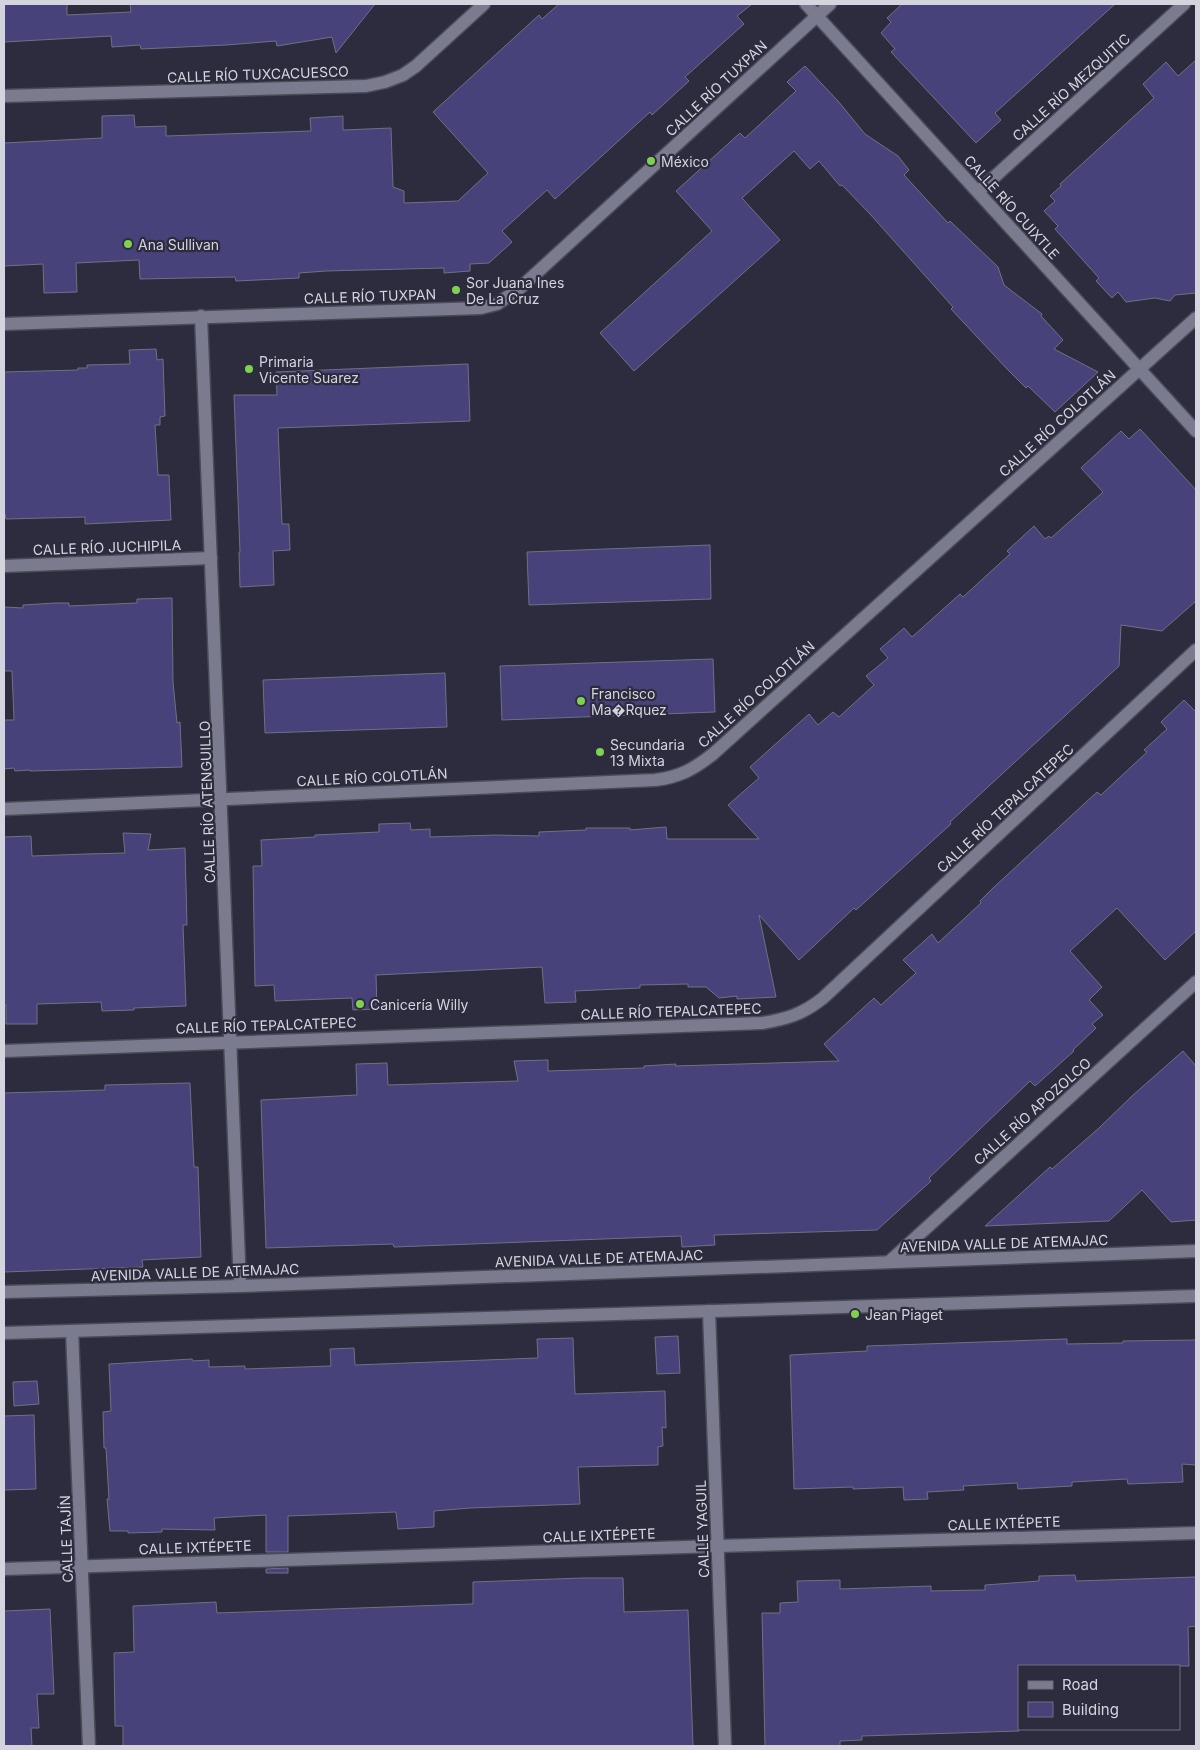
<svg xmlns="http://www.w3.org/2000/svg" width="1200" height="1750" font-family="Inter,sans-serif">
	<rect width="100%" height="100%" fill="#2d2c3e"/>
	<g fill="#47427a" stroke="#707084">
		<path d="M 4,4 L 67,4 L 67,15 L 131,12 L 130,4 L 375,4 L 336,53 L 332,37 L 277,46 L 276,41 L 226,45 L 141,49 L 140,45 L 112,47 L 111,36 L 4,42 Z"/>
		<path d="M 559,4 L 752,4 L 737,16 L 744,24 L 685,77 L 689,81 L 652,115 L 650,112 L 555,199 L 547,190 L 502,231 L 512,242 L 489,263 L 470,264 L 470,271 L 444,273 L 444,268 L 326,271 L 299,273 L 299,278 L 236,281 L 235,277 L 140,279 L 139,260 L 76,263 L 77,292 L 44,293 L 43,264 L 4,266 L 4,143 L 102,138 L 102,116 L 134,115 L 135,127 L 166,126 L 166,136 L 311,131 L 310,118 L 343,116 L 343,130 L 391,128 L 393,187 L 404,191 L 404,203 L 458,201 L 488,173 L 433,112 L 539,15 L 542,19 Z"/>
		<path d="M 902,4 L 1115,4 L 995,113 L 1001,120 L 976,143 L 891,52 L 895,49 L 881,33 L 891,22 L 887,18 Z"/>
		<path d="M 1196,60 L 1196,293 L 1175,295 L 1170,301 L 1155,298 L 1126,302 L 1118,292 L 1112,298 L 1096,281 L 1099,278 L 1055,229 L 1058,226 L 1044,211 L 1055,201 L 1050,196 L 1061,186 L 1060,184 L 1154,98 L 1143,84 L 1166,62 L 1178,76 Z"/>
		<path d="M 805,66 L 838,101 L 865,134 L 898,156 L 909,170 L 904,175 L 948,223 L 950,221 L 998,267 L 1004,285 L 1042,314 L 1041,316 L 1063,340 L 1054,349 L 1098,372 L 1055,412 L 1028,386 L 1026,388 L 1008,370 L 951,309 L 953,307 L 870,214 L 842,185 L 840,186 L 819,161 L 810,169 L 794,151 L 742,198 L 780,240 L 634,371 L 600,333 L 712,231 L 676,191 L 740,133 L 745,138 L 796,91 L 787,82 Z"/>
		<path d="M 156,349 L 157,360 L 163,359 L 165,416 L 160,417 L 160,425 L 155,425 L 158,475 L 169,475 L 171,520 L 85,524 L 85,517 L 6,519 L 5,514 L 4,514 L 4,372 L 78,370 L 78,368 L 87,368 L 87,365 L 130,364 L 129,350 Z"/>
		<path d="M 468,364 L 470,421 L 278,428 L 282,524 L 289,524 L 290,550 L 273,551 L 274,585 L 240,587 L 239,552 L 240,552 L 234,395 L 277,395 L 276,372 Z"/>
		<path d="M 1140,429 L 1196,490 L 1196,601 L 1162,631 L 1121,625 L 1119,666 L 950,822 L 951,824 L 856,910 L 854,908 L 799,960 L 759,915 L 776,997 L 737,999 L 737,996 L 719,998 L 706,987 L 688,987 L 688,984 L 640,985 L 640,988 L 575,991 L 576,1002 L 545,1003 L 542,967 L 376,975 L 377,1009 L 353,1010 L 352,998 L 275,1001 L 274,985 L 255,986 L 253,866 L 262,866 L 261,840 L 315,837 L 315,835 L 379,832 L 379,824 L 410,823 L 411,830 L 430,829 L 430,837 L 496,835 L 539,836 L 539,832 L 586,830 L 586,828 L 630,828 L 630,830 L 666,827 L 667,839 L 759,839 L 728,805 L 759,778 L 750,767 L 809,714 L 818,725 L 833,712 L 839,717 L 874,685 L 866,676 L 888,658 L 880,649 L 904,628 L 912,637 L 960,594 L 963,597 L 1010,554 L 1007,551 L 1034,526 L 1045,539 L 1049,536 L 1051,538 L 1103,492 L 1081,468 L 1121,431 L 1129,439 Z"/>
		<path d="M 710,545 L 711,599 L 529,605 L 527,552 Z"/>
		<path d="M 172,598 L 173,682 L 177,723 L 180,722 L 182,767 L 30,771 L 30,770 L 15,771 L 14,768 L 4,769 L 4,720 L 14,720 L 12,671 L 4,671 L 4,607 L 23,608 L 23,605 L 55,603 L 69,603 L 69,606 L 137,603 L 137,599 Z"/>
		<path d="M 713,659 L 715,712 L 502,720 L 500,666 Z"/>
		<path d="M 445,673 L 447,727 L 265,733 L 263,680 Z"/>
		<path d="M 1184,700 L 1196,712 L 1196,931 L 1165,960 L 1117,908 L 1070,951 L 1102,987 L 1089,1000 L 1103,1015 L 1092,1024 L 1096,1028 L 1073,1050 L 1074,1051 L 1035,1086 L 1030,1081 L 929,1178 L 931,1181 L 877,1230 L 714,1235 L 715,1245 L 682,1247 L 681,1236 L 394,1247 L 393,1244 L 266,1248 L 261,1100 L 357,1095 L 356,1064 L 387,1063 L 388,1085 L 518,1081 L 514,1061 L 548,1060 L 548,1071 L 644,1068 L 644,1066 L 676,1064 L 675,1066 L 839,1061 L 824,1044 L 874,998 L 881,1005 L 916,973 L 903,960 L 932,934 L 938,943 L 981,903 L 980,901 L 993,888 L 1097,792 L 1101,795 L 1147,752 L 1144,750 L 1167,729 L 1161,722 Z"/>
		<path d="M 123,833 L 151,834 L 148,850 L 185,848 L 187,925 L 183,925 L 186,1006 L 134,1008 L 134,1010 L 102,1011 L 101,1002 L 37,1004 L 37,1024 L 6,1024 L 6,1005 L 4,1005 L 4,837 L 31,836 L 32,856 L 86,854 L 125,853 Z"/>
		<path d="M 1183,1051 L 1196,1066 L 1196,1220 L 1171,1222 L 1142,1190 L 1109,1221 L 985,1226 L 1050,1167 L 1052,1169 L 1099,1128 L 1132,1096 Z"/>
		<path d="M 190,1083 L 194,1167 L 198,1167 L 201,1257 L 142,1260 L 143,1267 L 4,1272 L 4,1093 L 105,1090 L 105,1085 Z"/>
		<path d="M 678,1336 L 680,1373 L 657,1374 L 655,1337 Z"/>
		<path d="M 573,1338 L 575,1394 L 665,1391 L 666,1428 L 662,1427 L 663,1446 L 658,1447 L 658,1465 L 578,1467 L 580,1504 L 470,1508 L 434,1511 L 434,1527 L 398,1529 L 396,1512 L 288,1516 L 288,1552 L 266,1552 L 266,1515 L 214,1518 L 215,1530 L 162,1529 L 162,1532 L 128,1533 L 128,1531 L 110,1531 L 107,1499 L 109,1499 L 106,1448 L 104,1448 L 103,1412 L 111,1411 L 109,1364 L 192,1359 L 193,1361 L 209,1360 L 209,1367 L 245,1366 L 245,1369 L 331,1366 L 330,1349 L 354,1348 L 355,1365 L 538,1358 L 537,1339 Z"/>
		<path d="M 1067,1339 L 1067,1344 L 1123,1343 L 1123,1341 L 1196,1340 L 1196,1465 L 1182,1464 L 1183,1482 L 1128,1484 L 1127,1479 L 1072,1482 L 1072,1486 L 1018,1489 L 1017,1483 L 963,1486 L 964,1490 L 927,1492 L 928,1499 L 904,1500 L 903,1487 L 853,1489 L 853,1487 L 794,1489 L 790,1355 L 867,1351 L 867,1346 Z"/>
		<path d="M 37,1381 L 39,1404 L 14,1406 L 13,1382 Z"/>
		<path d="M 34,1415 L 36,1489 L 4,1490 L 4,1416 Z"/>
		<path d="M 288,1568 L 288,1573 L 266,1573 L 266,1569 Z"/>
		<path d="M 1075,1575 L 1076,1581 L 1196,1577 L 1196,1626 L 1188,1627 L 1189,1666 L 1019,1666 L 1019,1731 L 862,1736 L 862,1740 L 840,1741 L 840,1746 L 765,1746 L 762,1613 L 780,1613 L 780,1603 L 798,1602 L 797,1581 L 840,1580 L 840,1589 L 931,1586 L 931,1591 L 985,1590 L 985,1585 L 1039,1581 L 1039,1576 Z"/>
		<path d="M 582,1578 L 623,1578 L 624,1612 L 688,1610 L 693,1746 L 123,1746 L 123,1726 L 115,1726 L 114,1653 L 134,1652 L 133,1606 L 216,1602 L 217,1613 L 473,1604 L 473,1582 Z"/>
		<path d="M 50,1609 L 54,1694 L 37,1694 L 39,1728 L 31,1728 L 32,1746 L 4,1746 L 4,1611 Z"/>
	</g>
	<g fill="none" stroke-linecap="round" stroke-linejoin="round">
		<defs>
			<g id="minor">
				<path d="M 806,4 L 1196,431"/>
				<path d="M 4,96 L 366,86 L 385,82 L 403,75 L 416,66 L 484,4"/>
				<path d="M 978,192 L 1184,4"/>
				<path d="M 201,316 L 240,1286"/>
				<path d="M 4,324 L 481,308 L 497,304 L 519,289 L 830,4"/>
				<path d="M 4,566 L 211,558"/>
				<path d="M 4,809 L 655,780 C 680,777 694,769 713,754 L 1196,318"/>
				<path d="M 4,1051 L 762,1023 C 787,1019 803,1014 823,998 L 1196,650"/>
				<path d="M 889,1262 L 1196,982"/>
				<path d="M 4,1292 L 240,1286 L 1196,1251"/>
				<path d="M 709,1311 L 725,1746"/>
				<path d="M 72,1331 L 89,1746"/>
				<path d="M 4,1333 L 1196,1296"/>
				<path d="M 4,1569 L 717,1546 L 1196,1533"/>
			</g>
		</defs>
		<use href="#minor" stroke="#4a4a58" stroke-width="15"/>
		<use href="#minor" stroke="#7b7b90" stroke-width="12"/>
	</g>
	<g fill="#80d051" stroke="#2d2c3e" stroke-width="2">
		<circle cx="651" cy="161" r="5"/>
		<circle cx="128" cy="244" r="5"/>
		<circle cx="456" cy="290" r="5"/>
		<circle cx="249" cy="369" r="5"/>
		<circle cx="581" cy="701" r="5"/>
		<circle cx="600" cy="752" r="5"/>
		<circle cx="360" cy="1004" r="5"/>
		<circle cx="855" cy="1314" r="5"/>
	</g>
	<g text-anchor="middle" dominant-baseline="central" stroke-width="4.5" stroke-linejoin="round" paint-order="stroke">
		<g font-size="14" fill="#d4d4df" stroke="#2d2c3e">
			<text transform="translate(258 74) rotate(-2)">CALLE RÍO TUXCACUESCO</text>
			<text transform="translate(1071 87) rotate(-42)">CALLE RÍO MEZQUITIC</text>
			<text transform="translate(716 88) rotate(-43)">CALLE RÍO TUXPAN</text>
			<text transform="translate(1012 207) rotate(48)">CALLE RÍO CUIXTLE</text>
			<text transform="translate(370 296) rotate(-2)">CALLE RÍO TUXPAN</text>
			<text transform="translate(1057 423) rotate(-42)">CALLE RÍO COLOTLÁN</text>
			<text transform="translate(107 547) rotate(-2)">CALLE RÍO JUCHIPILA</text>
			<text transform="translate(756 694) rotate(-42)">CALLE RÍO COLOTLÁN</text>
			<text transform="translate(372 777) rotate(-3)">CALLE RÍO COLOTLÁN</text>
			<text transform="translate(207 802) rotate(-92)">CALLE RÍO ATENGUILLO</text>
			<text transform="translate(1005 808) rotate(-43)">CALLE RÍO TEPALCATEPEC</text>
			<text transform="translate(671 1011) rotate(-2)">CALLE RÍO TEPALCATEPEC</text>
			<text transform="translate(266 1025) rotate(-2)">CALLE RÍO TEPALCATEPEC</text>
			<text transform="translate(1032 1111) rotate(-42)">CALLE RÍO APOZOLCO</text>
			<text transform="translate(1004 1243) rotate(-2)">AVENIDA VALLE DE ATEMAJAC</text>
			<text transform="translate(599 1258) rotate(-2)">AVENIDA VALLE DE ATEMAJAC</text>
			<text transform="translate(195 1272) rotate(-2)">AVENIDA VALLE DE ATEMAJAC</text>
			<text transform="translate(1004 1523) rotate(-2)">CALLE IXTÉPETE</text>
			<text transform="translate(702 1529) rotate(-92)">CALLE YAGUIL</text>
			<text transform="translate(599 1535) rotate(-2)">CALLE IXTÉPETE</text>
			<text transform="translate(66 1539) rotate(-92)">CALLE TAJÍN</text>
			<text transform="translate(195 1547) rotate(-2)">CALLE IXTÉPETE</text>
		</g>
		<g font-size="14" fill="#d4d4df" stroke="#2d2c3e" text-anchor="start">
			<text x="661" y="161">México</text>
			<text x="138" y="244">Ana Sullivan</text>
			<text x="466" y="282">Sor Juana Ines<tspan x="466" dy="16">De La Cruz</tspan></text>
			<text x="259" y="361">Primaria<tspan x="259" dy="16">Vicente Suarez</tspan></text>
			<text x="591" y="693">Francisco<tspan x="591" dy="16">Ma�Rquez</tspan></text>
			<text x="610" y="744">Secundaria<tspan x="610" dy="16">13 Mixta</tspan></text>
			<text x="370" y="1004">Canicería Willy</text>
			<text x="865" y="1314">Jean Piaget</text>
		</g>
	</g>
	<rect width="1200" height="1750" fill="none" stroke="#d4d4df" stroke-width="10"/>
	<rect x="1018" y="1665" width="162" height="65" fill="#2d2c3e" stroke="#706f7e"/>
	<rect x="1028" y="1681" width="25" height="8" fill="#7b7b90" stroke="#706f7e"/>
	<text x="1062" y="1690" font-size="15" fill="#d4d4df">Road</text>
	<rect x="1028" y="1702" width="25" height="15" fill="#47427a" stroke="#706f7e"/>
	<text x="1062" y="1715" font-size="15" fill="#d4d4df">Building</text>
</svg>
